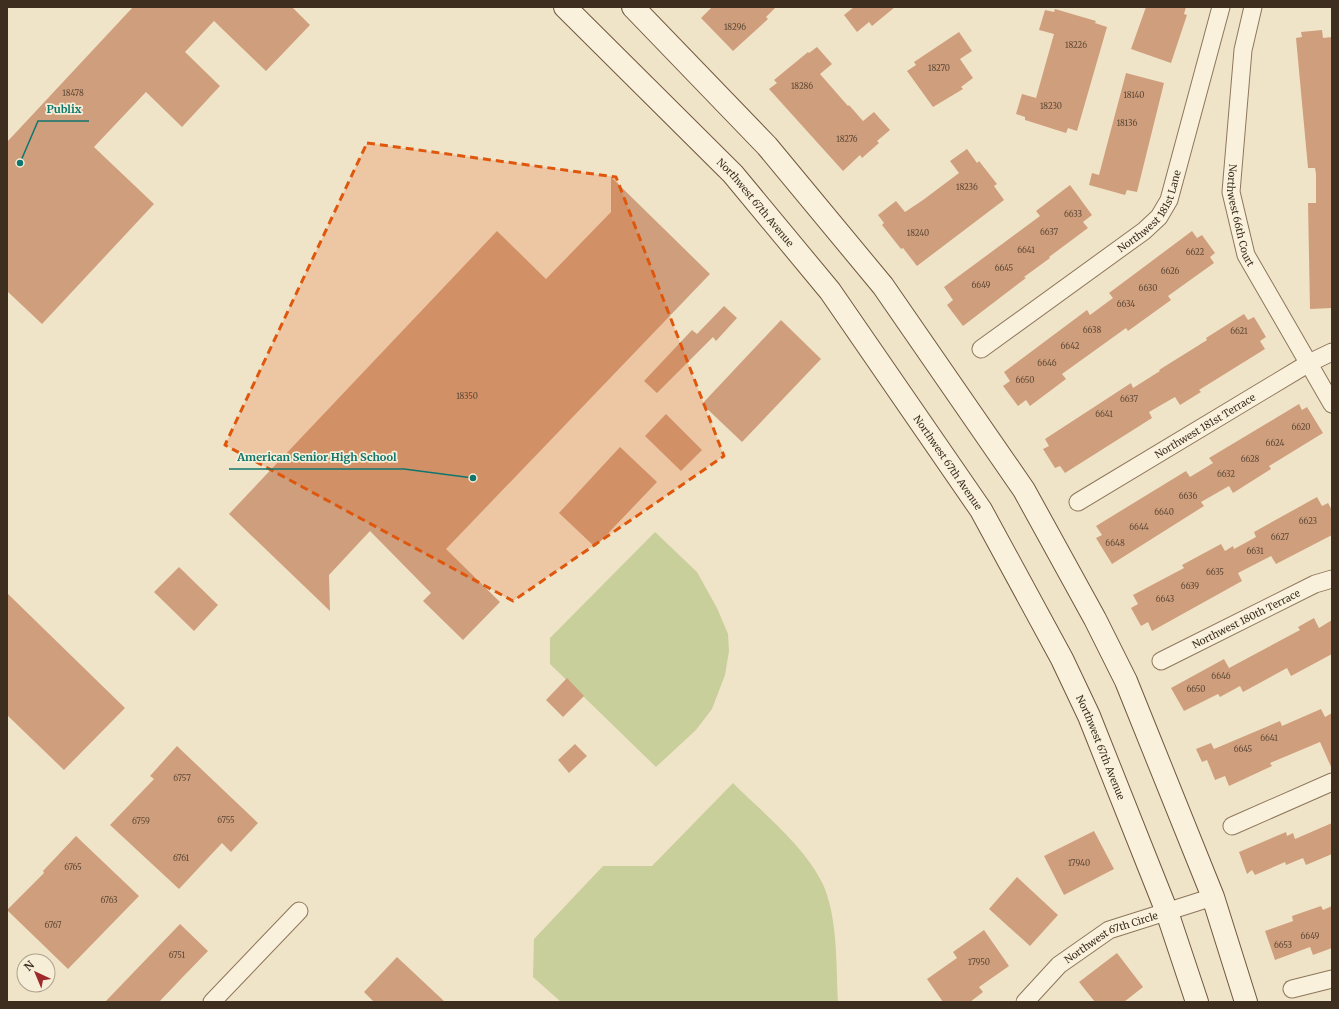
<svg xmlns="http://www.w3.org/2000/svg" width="1339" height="1009" font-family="Merriweather,serif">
	<rect width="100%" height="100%" fill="#f0e4c8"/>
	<g fill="#c9cf9b">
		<path d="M 655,532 L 697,572 L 717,608 L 728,634 L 729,651 L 725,675 L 712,709 L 696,730 L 656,767 L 550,664 L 550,638 Z"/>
		<path d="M 733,783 C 762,812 810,851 825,889 C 838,924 836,966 838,1002 L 561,1002 L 533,977 L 534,939 L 603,866 L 652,866 Z"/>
	</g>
	<g fill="#cf9f7d">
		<path d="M 133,7 L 292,7 L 310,25 L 266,71 L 214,21 L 185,52 L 220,86 L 182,127 L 146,92 L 94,147 L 154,204 L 42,324 L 7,291 L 7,142 Z"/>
		<path d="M 712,7 L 776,7 L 766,17 L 768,19 L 733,51 L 701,18 Z"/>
		<path d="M 854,7 L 895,7 L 872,26 L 869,22 L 857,32 L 844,15 Z"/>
		<path d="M 1146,7 L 1186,7 L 1184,14 L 1187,15 L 1171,63 L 1131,49 Z"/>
		<path d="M 1055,9 L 1096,21 L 1095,23 L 1107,27 L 1077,131 L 1068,128 L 1066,133 L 1025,120 L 1025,117 L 1016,114 L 1022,94 L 1036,98 L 1054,34 L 1039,30 L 1045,10 L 1054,12 Z"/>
		<path d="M 1322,30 L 1323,38 L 1332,37 L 1332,308 L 1310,309 L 1308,203 L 1316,203 L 1316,174 L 1315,168 L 1308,168 L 1296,38 L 1302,37 L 1301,32 Z"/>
		<path d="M 959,32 L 972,51 L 960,59 L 973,78 L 961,87 L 963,89 L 933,107 L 907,71 L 916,65 L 914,62 Z"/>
		<path d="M 817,47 L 832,64 L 820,74 L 848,106 L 849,105 L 863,121 L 874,112 L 890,130 L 877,141 L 879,143 L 862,158 L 860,155 L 843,171 L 769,89 L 777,83 L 774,80 L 808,52 L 809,53 Z"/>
		<path d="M 1126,73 L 1164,83 L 1137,192 L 1127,190 L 1125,195 L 1089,185 L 1092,173 L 1099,175 Z"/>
		<path d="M 967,149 L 977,163 L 979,161 L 997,184 L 994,186 L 1004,200 L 917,266 L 903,248 L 901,249 L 882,225 L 884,223 L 878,215 L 896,201 L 905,212 L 923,200 L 959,173 L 950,161 Z"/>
		<path d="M 611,177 L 710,274 L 446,549 L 500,602 L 463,640 L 423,601 L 431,593 L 370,531 L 329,575 L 330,611 L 229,514 L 497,231 L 546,279 L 611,212 Z"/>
		<path d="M 1070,185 L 1092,215 L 1083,222 L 1088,228 L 1049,257 L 1050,258 L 1024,277 L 1026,278 L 963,326 L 947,305 L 953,300 L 944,287 L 1040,216 L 1036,211 Z"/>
		<path d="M 1192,231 L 1197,238 L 1202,235 L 1215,253 L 1210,257 L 1214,263 L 1168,296 L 1171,300 L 1128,331 L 1126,328 L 1062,374 L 1066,379 L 1030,406 L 1026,400 L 1018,406 L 1003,386 L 1010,381 L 1004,372 L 1087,310 L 1090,315 L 1113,298 L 1109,293 Z"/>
		<path d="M 724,306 L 737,318 L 716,341 L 713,337 L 657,393 L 644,381 L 692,330 L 697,334 Z"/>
		<path d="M 1244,314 L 1248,320 L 1254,317 L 1266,337 L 1260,341 L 1265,349 L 1199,390 L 1201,392 L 1180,405 L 1175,397 L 1149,412 L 1152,418 L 1065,473 L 1060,466 L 1055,468 L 1043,449 L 1049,446 L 1045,439 L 1131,383 L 1133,388 L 1160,371 L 1159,370 L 1207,340 L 1206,338 Z"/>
		<path d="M 781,320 L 821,359 L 742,442 L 702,404 Z"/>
		<path d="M 1299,404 L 1302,410 L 1307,407 L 1323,433 L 1269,466 L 1271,469 L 1233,493 L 1229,486 L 1201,502 L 1204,506 L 1112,564 L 1096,538 L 1102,535 L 1096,526 L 1186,471 L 1190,477 L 1213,463 L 1209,458 Z"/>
		<path d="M 666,414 L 702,450 L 681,471 L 645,436 Z"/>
		<path d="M 620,447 L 657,482 L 595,547 L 559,513 Z"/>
		<path d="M 1317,497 L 1322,506 L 1328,503 L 1332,510 L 1332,535 L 1276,564 L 1271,556 L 1238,573 L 1242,581 L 1152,631 L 1148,622 L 1141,626 L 1131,608 L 1138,604 L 1133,595 L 1184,568 L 1182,565 L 1221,544 L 1225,551 L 1233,546 L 1234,549 L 1256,537 L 1254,532 Z"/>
		<path d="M 179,567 L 218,605 L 194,631 L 154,592 Z"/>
		<path d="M 7,593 L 125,708 L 64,770 L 7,715 Z"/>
		<path d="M 1314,618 L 1319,628 L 1332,620 L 1332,654 L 1291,676 L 1287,668 L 1243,692 L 1240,686 L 1220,697 L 1218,694 L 1184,711 L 1171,688 L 1224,659 L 1229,668 L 1300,630 L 1298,627 Z"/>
		<path d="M 567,678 L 584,696 L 563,717 L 546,700 Z"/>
		<path d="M 1321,709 L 1325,717 L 1332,713 L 1332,769 L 1320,742 L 1270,763 L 1272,766 L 1229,786 L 1225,776 L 1215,780 L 1207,760 L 1202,762 L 1196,749 L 1211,743 L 1214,749 L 1280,721 L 1282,726 Z"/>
		<path d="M 575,744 L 587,756 L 569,773 L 558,760 Z"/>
		<path d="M 177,746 L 258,823 L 231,852 L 222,843 L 179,889 L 110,825 L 154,779 L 150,776 Z"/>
		<path d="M 1332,823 L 1332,854 L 1306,865 L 1303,858 L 1286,865 L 1285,862 L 1255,875 L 1252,870 L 1247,874 L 1239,852 L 1286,832 L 1287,836 L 1293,833 L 1295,839 Z"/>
		<path d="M 1094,831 L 1114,869 L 1064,895 L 1044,856 Z"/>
		<path d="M 76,836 L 139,896 L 68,969 L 7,910 L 44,873 L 43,871 Z"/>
		<path d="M 1017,877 L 1058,915 L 1030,946 L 989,909 Z"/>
		<path d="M 1321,906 L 1323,910 L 1332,906 L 1332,948 L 1313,955 L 1310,947 L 1275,960 L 1265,931 L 1293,921 L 1292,916 Z"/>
		<path d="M 180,924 L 208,951 L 178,982 L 159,1002 L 105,1002 Z"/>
		<path d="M 984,930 L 1009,966 L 979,987 L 983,992 L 970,1002 L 943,1002 L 927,979 L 957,958 L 953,952 Z"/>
		<path d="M 1117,953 L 1143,987 L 1124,1002 L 1095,1002 L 1079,982 Z"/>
		<path d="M 397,957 L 445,1002 L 374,1002 L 364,992 Z"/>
	</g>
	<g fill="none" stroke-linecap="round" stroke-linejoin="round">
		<defs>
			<g id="minor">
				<path id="s1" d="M 1253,7 L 1243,50 L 1231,192 L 1246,255 L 1332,404"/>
				<path id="s2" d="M 981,349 L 1144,231 L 1159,217 L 1169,200 L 1221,7"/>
				<path id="s3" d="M 1078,502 L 1309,363 L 1332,352"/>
				<path id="s4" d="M 1161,661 L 1315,584 L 1332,579"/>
				<path d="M 1232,826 L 1332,782"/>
				<path d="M 1292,989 L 1332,979"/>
				<path d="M 212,1002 L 299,911"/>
				<path id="s5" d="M 1025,1002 L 1059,965 L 1109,930 L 1213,897"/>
			</g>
			<g id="secondary">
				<path id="s6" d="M 565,7 L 733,174 L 830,291 L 981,510 L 1062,659 L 1089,716 L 1167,912 L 1197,1002"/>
				<path d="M 633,7 L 767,146 L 883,286 L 1024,490 L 1095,619 L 1126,681 L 1213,897 L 1246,1002"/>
			</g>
		</defs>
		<use href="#minor" stroke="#8d765c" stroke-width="19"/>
		<use href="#secondary" stroke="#6f573f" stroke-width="24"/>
		<use href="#minor" stroke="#faf1dc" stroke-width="17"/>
		<use href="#secondary" stroke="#faf1dc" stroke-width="22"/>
	</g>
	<path fill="#df570d" fill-opacity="0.2" stroke="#df570d" stroke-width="3" stroke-dasharray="8 5" stroke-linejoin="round" d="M 367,143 L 616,177 L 724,456 L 513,601 L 225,445 Z"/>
	<g text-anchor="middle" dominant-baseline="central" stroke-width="3.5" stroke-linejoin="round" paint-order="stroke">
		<g font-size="8" fill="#624a37">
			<text x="735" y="27">18296</text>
			<text x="1076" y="45">18226</text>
			<text x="939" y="68">18270</text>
			<text x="802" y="86">18286</text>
			<text x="73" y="93">18478</text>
			<text x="1134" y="95">18140</text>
			<text x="1051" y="106">18230</text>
			<text x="1127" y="123">18136</text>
			<text x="847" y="139">18276</text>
			<text x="967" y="187">18236</text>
			<text x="1073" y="214">6633</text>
			<text x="1049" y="232">6637</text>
			<text x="918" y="233">18240</text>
			<text x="1026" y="250">6641</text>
			<text x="1195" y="252">6622</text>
			<text x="1004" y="268">6645</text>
			<text x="1170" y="271">6626</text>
			<text x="981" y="285">6649</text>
			<text x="1148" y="288">6630</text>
			<text x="1126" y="304">6634</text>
			<text x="1092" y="330">6638</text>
			<text x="1239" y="331">6621</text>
			<text x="1070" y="346">6642</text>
			<text x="1047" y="363">6646</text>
			<text x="1025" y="380">6650</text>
			<text x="467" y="396">18350</text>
			<text x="1129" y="399">6637</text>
			<text x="1104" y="414">6641</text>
			<text x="1301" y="427">6620</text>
			<text x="1275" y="443">6624</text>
			<text x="1250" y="459">6628</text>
			<text x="1226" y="474">6632</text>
			<text x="1188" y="496">6636</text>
			<text x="1164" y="512">6640</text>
			<text x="1308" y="521">6623</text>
			<text x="1139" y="527">6644</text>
			<text x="1280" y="537">6627</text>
			<text x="1115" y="543">6648</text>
			<text x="1255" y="551">6631</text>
			<text x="1215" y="572">6635</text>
			<text x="1190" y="586">6639</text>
			<text x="1165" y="599">6643</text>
			<text x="1221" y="676">6646</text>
			<text x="1196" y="689">6650</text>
			<text x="1269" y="738">6641</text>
			<text x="1243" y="749">6645</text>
			<text x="182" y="778">6757</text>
			<text x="226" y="820">6755</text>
			<text x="141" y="821">6759</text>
			<text x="181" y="858">6761</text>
			<text x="1079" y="863">17940</text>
			<text x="73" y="867">6765</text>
			<text x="109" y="900">6763</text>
			<text x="53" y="925">6767</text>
			<text x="1310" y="936">6649</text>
			<text x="1283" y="945">6653</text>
			<text x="177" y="955">6751</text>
			<text x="979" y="962">17950</text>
		</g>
		<g font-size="10" fill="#3d2e20" stroke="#f7eed8">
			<text stroke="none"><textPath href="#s6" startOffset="273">Northwest 67th Avenue</textPath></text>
			<text stroke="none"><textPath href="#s2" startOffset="221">Northwest 181st Lane</textPath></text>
			<text stroke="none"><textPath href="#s1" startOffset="211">Northwest 66th Court</textPath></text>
			<text stroke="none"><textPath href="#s3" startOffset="148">Northwest 181st Terrace</textPath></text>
			<text stroke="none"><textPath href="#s6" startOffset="597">Northwest 67th Avenue</textPath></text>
			<text stroke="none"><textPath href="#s4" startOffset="95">Northwest 180th Terrace</textPath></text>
			<text stroke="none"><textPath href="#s6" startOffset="921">Northwest 67th Avenue</textPath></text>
			<text stroke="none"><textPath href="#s5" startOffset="110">Northwest 67th Circle</textPath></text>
		</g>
	</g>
	<path fill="none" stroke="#0f766e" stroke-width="1.5" d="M20 163L38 121H89M473 478L404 469H229"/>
	<g fill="#0f766e" stroke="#f7eed8" stroke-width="1.5">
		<circle cx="20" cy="163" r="4"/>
		<circle cx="473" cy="478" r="4"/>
	</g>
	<g font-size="11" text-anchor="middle" font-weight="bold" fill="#0f766e" stroke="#f7eed8" stroke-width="3.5" stroke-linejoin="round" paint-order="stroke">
		<text x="64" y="113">Publix</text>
		<text x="317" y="461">American Senior High School</text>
	</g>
	<rect width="1339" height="1009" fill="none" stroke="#3d2e20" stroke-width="16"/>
	<g transform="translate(36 973) rotate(316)"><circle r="19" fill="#f7eed8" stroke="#ada18e"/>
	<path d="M0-3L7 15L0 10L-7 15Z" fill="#9e2a2b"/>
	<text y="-6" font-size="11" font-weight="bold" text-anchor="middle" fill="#3d2e20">N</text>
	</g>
</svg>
